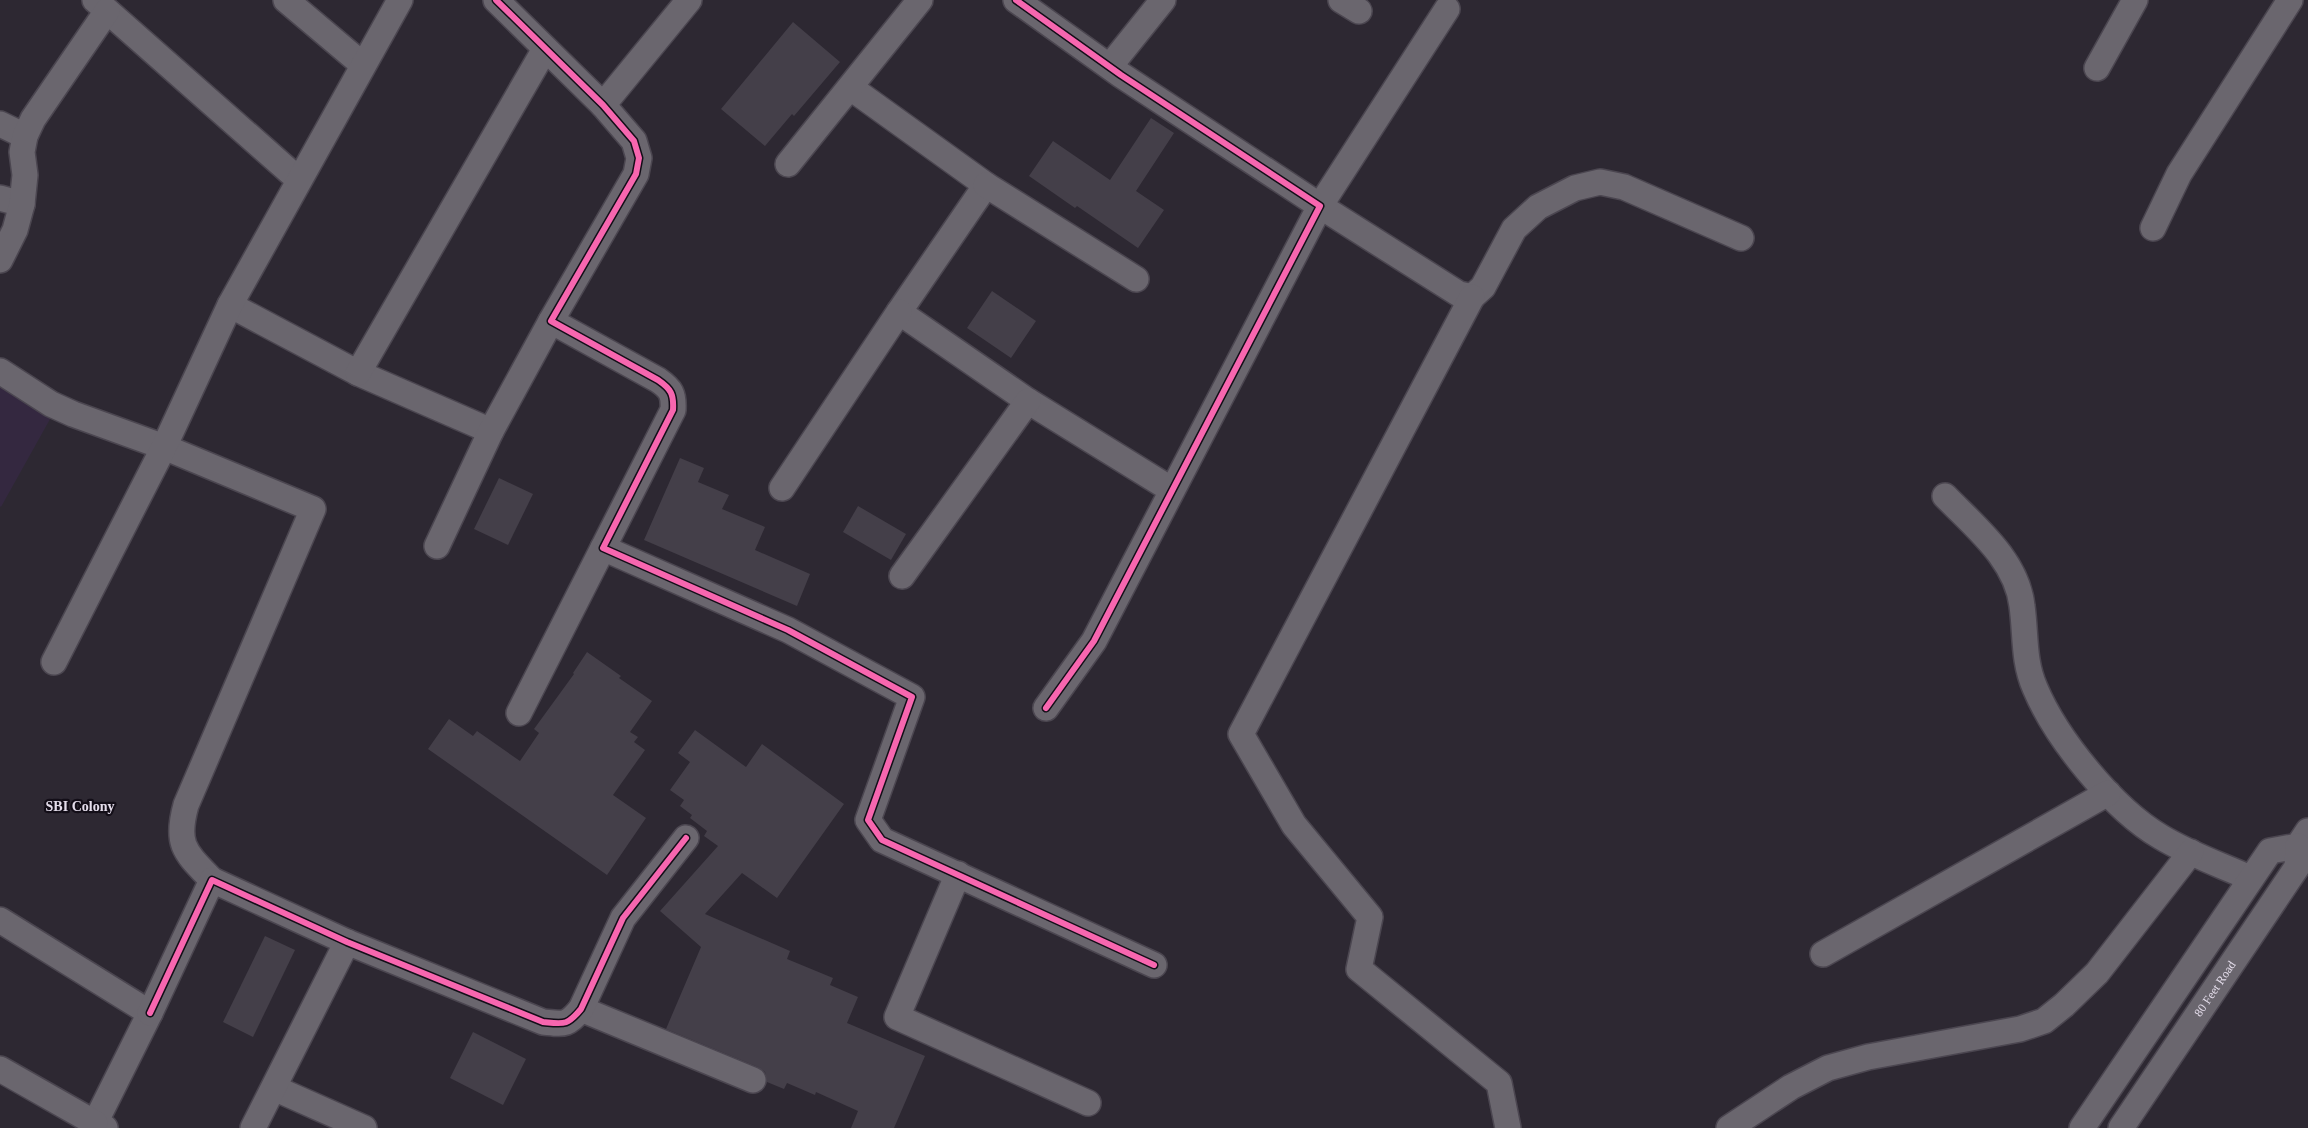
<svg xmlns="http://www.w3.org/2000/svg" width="2308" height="1128" font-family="'Times New Roman',serif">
	<rect width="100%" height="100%" fill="#2d2832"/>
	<path fill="#342840" d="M 0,375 L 54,412 L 1,507 L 0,506 Z"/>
	<g fill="#443f49">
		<path d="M 793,22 L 840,62 L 794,116 L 792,114 L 765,146 L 721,109 Z"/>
		<path d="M 1151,118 L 1174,133 L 1136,191 L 1164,210 L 1138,248 L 1077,206 L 1075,208 L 1029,176 L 1053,141 L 1110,180 Z"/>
		<path d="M 992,291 L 1036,321 L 1011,358 L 967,328 Z"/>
		<path d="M 680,458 L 704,468 L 698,482 L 729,495 L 722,509 L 765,527 L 755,550 L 810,574 L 797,606 L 644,540 Z"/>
		<path d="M 499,478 L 533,494 L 508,545 L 474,529 Z"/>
		<path d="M 858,506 L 906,534 L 891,560 L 843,532 Z"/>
		<path d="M 587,652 L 621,676 L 619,678 L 652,701 L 630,732 L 638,737 L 634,742 L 645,750 L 613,795 L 646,818 L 607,875 L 428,749 L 449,719 L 473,736 L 477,731 L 520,761 L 539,733 L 534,729 L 574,674 L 573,673 Z"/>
		<path d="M 695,730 L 746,767 L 762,744 L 844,804 L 777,898 L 742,873 L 705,914 L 790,951 L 787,959 L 833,978 L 830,985 L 858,997 L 847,1023 L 925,1056 L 894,1128 L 851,1128 L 858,1111 L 816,1092 L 815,1095 L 787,1083 L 784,1089 L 767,1082 L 765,1072 L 758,1067 L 666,1029 L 701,947 L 660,911 L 718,846 L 704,836 L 707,831 L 690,818 L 692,815 L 680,806 L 684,800 L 670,790 L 690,762 L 678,753 Z"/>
		<path d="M 265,936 L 295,950 L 253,1037 L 223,1022 Z"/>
		<path d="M 473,1032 L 526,1059 L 503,1105 L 450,1078 Z"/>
	</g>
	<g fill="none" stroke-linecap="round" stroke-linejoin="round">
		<defs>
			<g id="minor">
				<path d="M 95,0 L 299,180"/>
				<path d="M 286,0 L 363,65"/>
				<path d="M 496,0 L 603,105 L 634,141 L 639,158 L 636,174 L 551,321 L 658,380 C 671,389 674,394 673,410 L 603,548 L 788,630 L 912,697 L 868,820 L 882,840 L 1154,965"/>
				<path d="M 1016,0 L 1121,75 L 1320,206 L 1094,641 L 1046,708"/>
				<path d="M 1341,0 L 1359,11"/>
				<path d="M 1447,9 L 1320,206 L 1459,294 L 1472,297 L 1483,287 L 1514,229 L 1538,207 L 1575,188 L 1600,182 L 1624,187 L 1741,238"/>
				<path d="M 1110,66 L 1163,0"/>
				<path d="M 2097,68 L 2135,0"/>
				<path d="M 851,88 L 986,185 L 899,312 L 1028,401 L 1172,490"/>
				<path d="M 603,105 L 689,0"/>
				<path d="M 0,124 L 25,136"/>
				<path d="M 788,164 L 920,0"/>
				<path d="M 986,185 L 1136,279"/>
				<path d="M 0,198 L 22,204"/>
				<path d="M 2153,228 L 2179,174 L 2290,0"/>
				<path d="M 0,260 L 15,230 L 22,204 L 25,175 L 22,152 L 25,136 L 33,119 L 107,11"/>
				<path d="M 1472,297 L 1241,734 L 1294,825 L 1370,917 L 1359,969 L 1499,1083 L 1508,1128"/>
				<path d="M 230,305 L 358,373 L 491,431"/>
				<path d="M 0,371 L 51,404 L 73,414 L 164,447 L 313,509 L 186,805 C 175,845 185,852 212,880"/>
				<path d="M 358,373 L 545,49"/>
				<path d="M 782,488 L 899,312"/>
				<path d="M 1945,496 C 1975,527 2017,560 2022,606 C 2026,634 2023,661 2035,688 C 2056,738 2113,809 2161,837 C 2189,854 2221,865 2250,878"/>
				<path d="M 437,546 L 491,431 L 551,321"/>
				<path d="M 902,576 L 1028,401"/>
				<path d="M 54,662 L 164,447 L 230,305 L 400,0"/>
				<path d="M 519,713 L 603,548"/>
				<path d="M 958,874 L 897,1017 L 1088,1103"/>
				<path d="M 0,920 L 150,1013 L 95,1123 L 105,1128"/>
				<path d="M 1823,954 L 2108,793"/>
				<path d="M 581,1009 L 753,1080"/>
				<path d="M 150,1013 L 212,880 L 347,942 L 543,1022 C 564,1024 567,1026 581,1009 L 623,918 L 686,838"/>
				<path d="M 0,1069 L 95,1123"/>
				<path d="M 274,1088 L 364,1128"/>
				<path d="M 253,1128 L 347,942"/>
				<path d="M 1729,1128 L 1791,1087 L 1828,1068 L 1868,1057 L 2020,1029 L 2044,1021 L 2064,1005 L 2097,973 L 2191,852"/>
				<path d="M 2082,1128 L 2270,851 L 2298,846 L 2308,831"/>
				<path id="s1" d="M 2121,1128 L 2297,867 L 2298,846"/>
			</g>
		</defs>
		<use href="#minor" stroke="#4b4650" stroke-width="28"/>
		<use href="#minor" stroke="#6a666e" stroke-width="25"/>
		<defs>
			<g id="cycleway">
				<path d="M 496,0 L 603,105 L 634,141 L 639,158 L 636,174 L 551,321 L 658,380 C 671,389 674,394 673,410 L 603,548 L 788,630 L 912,697 L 868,820 L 882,840 L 1154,965"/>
				<path d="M 1016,0 L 1121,75 L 1320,206 L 1094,641 L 1046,708"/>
				<path d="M 150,1013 L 212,880 L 347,942 L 543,1022 C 564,1024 567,1026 581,1009 L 623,918 L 686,838"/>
			</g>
		</defs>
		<use href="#cycleway" stroke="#130e18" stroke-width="9"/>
		<use href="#cycleway" stroke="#f766af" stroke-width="6"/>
	</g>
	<g text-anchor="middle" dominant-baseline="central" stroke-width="4.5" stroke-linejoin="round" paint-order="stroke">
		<g font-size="12" fill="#e4ddeb" stroke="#130e18">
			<text stroke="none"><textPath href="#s1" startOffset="168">80 Feet Road</textPath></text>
		</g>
		<g font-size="14" font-weight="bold" fill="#e4ddeb" stroke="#130e18">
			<text x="80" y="806">SBI Colony</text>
		</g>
	</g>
</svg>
